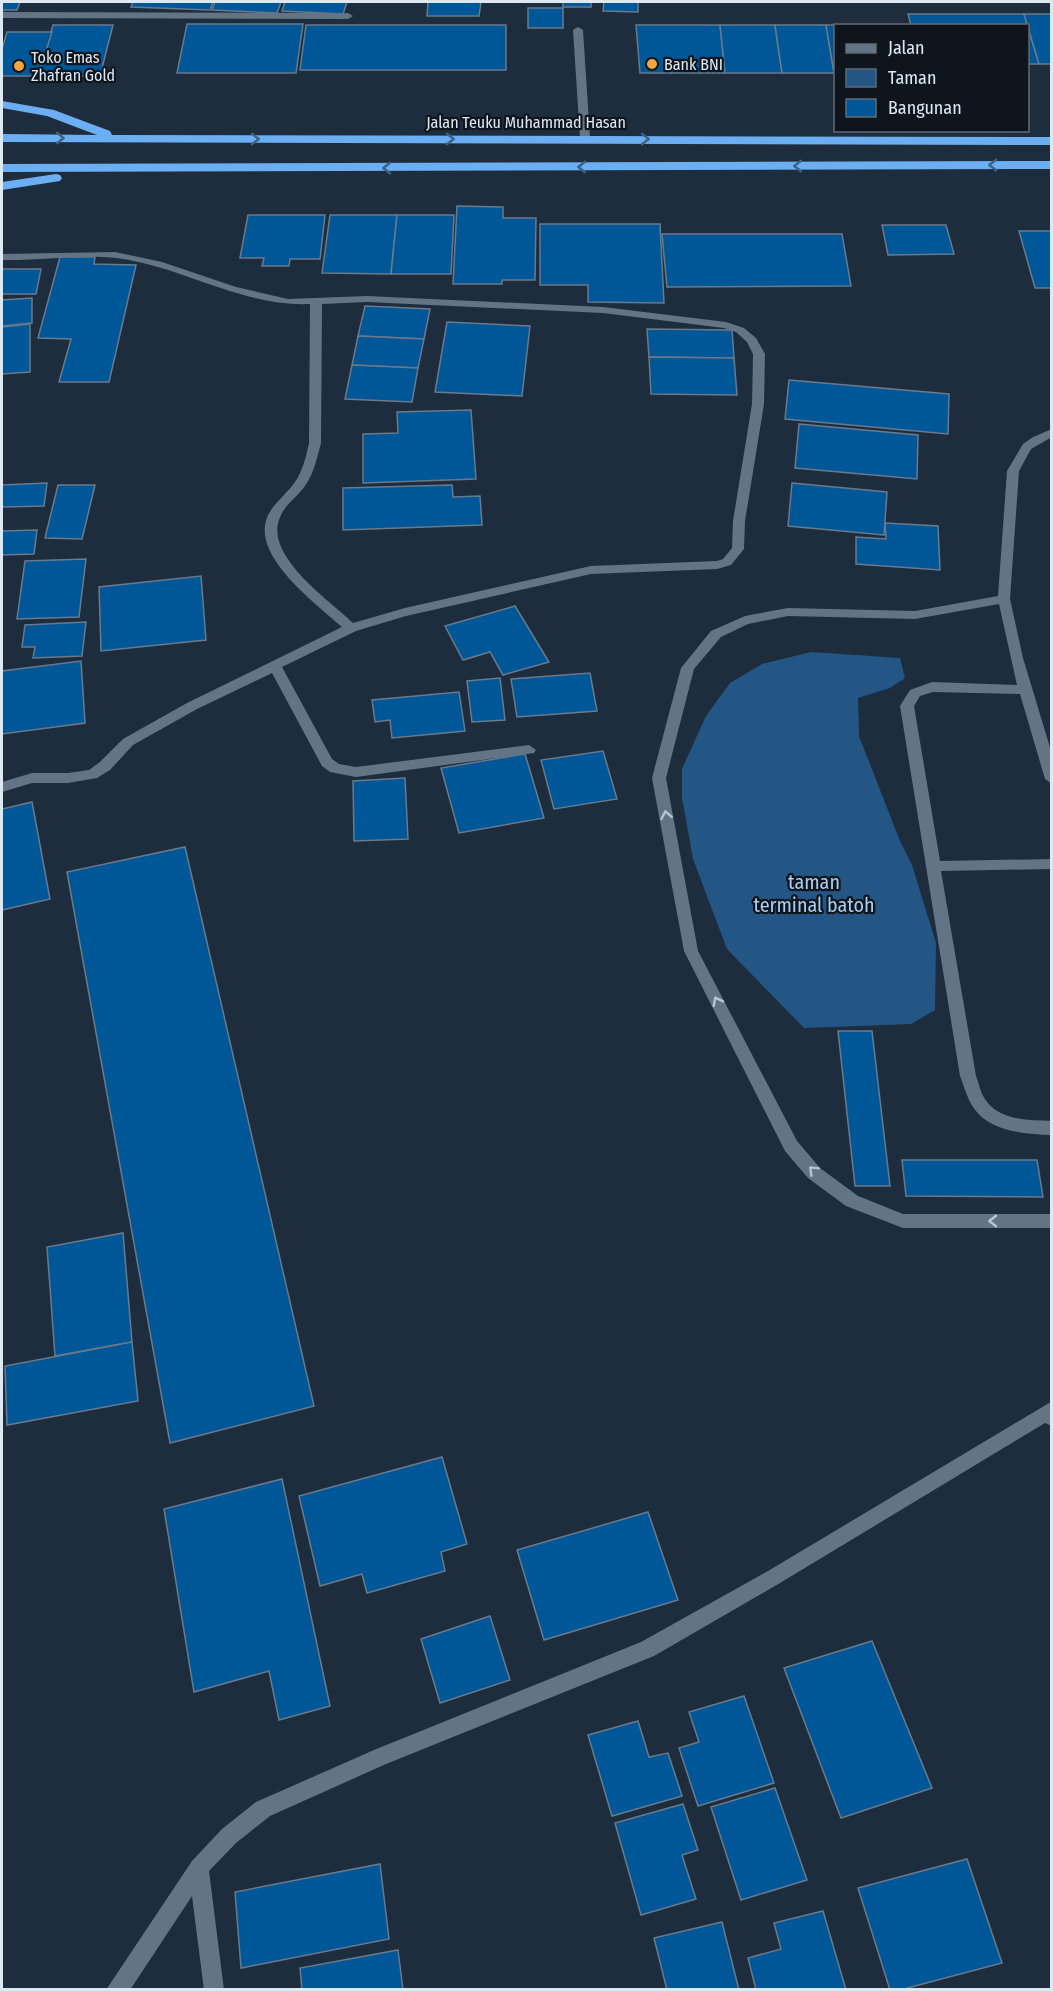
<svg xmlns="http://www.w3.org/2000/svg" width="1053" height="1991" font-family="'Fira Sans Condensed',sans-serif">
	<rect width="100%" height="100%" fill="#1e2d3d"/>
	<path fill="#235585" d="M 811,652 L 900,658 L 905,678 L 890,688 L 858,698 L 859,736 L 900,841 L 912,865 L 936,943 L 935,1010 L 911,1024 L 804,1028 L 727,949 L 693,859 L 682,798 L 682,769 L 706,716 L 730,683 L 762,664 Z"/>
	<g fill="#005797" stroke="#697a8c" stroke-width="1.5">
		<path d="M 2,2 L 20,2 L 17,10 L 2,10 Z"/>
		<path d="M 133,2 L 213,2 L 210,10 L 131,7 Z"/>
		<path d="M 215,2 L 281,2 L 277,13 L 212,10 Z"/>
		<path d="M 285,2 L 347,2 L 343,14 L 282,11 Z"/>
		<path d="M 428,2 L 481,2 L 479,16 L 427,16 Z"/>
		<rect x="563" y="2" width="28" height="5"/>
		<path d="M 604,2 L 638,2 L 638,12 L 603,11 Z"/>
		<rect x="528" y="8" width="35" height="20"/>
		<path d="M 908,14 L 1024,14 L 1039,64 L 1028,64 L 1028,26 L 911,26 Z"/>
		<path d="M 1024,14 L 1052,14 L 1052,64 L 1039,64 Z"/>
		<path d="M 187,24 L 303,24 L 296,73 L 177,73 Z"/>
		<path d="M 53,25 L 113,25 L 100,76 L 38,76 Z"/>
		<path d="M 306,25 L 506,25 L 506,70 L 300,70 Z"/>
		<path d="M 636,25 L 720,25 L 725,73 L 640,73 Z"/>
		<path d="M 720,25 L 775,25 L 782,73 L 725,73 Z"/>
		<path d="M 775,25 L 826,25 L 834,73 L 782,73 Z"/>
		<path d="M 826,25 L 903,25 L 904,26 L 836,26 L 834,73 Z"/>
		<path d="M 7,32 L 52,32 L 38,76 L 2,76 L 2,49 Z"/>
		<path d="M 457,206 L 503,207 L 503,218 L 536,218 L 535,280 L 502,280 L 502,284 L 453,284 Z"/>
		<path d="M 248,215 L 325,215 L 320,259 L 290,259 L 289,266 L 262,266 L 264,258 L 240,258 Z"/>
		<path d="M 330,215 L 397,215 L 391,274 L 322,273 Z"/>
		<path d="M 397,215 L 454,215 L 451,274 L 391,274 Z"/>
		<path d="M 540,224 L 660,224 L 664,303 L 588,302 L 588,285 L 540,285 Z"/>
		<path d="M 882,225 L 946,225 L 954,254 L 888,255 Z"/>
		<path d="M 1019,231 L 1052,231 L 1052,288 L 1035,288 Z"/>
		<path d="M 662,234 L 842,234 L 851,286 L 667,287 Z"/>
		<path d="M 60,257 L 95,257 L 94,264 L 136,265 L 109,382 L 59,382 L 71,339 L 38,338 Z"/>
		<path d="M 2,269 L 41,269 L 36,294 L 2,294 Z"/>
		<path d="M 32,298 L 32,323 L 2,326 L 2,300 Z"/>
		<path d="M 365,306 L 430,309 L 424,339 L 358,336 Z"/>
		<path d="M 447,322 L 530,326 L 522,396 L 435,392 Z"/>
		<path d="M 30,324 L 30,372 L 2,374 L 2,327 Z"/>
		<path d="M 647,329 L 732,330 L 734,358 L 649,357 Z"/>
		<path d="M 358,336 L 424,339 L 418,368 L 352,365 Z"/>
		<path d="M 649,357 L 734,358 L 737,395 L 651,394 Z"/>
		<path d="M 352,365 L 418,368 L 412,402 L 345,399 Z"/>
		<path d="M 789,380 L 949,394 L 948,434 L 785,419 Z"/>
		<path d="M 471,410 L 476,479 L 363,483 L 363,434 L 398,433 L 397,412 Z"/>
		<path d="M 799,424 L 918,435 L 917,479 L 795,468 Z"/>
		<path d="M 47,483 L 44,506 L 2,507 L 2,485 Z"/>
		<path d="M 792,483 L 887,492 L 884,535 L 788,526 Z"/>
		<path d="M 58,485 L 95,485 L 82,539 L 45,538 Z"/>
		<path d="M 452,485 L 453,497 L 480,496 L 482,525 L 343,530 L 343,488 Z"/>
		<path d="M 885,523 L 938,526 L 940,570 L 856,564 L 856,537 L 886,539 Z"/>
		<path d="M 37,530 L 34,554 L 2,555 L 2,531 Z"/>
		<path d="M 86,559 L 79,617 L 17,619 L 25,561 Z"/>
		<path d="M 201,576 L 206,640 L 101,651 L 99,587 Z"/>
		<path d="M 515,606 L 549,662 L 503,675 L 490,652 L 463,660 L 445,626 Z"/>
		<path d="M 86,622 L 82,656 L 33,658 L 35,647 L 22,647 L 25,625 Z"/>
		<path d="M 81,661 L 85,723 L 2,734 L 2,671 Z"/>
		<path d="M 590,673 L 597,711 L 517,717 L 511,679 Z"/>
		<path d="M 500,678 L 505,720 L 472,722 L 467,681 Z"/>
		<path d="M 459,692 L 465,731 L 392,738 L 390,720 L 375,722 L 372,700 Z"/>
		<path d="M 603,751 L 617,799 L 554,809 L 541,760 Z"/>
		<path d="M 525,754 L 544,818 L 459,833 L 441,768 Z"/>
		<path d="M 405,778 L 408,839 L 354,841 L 353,781 Z"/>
		<path d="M 32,802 L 50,899 L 2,910 L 2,809 Z"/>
		<path d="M 185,847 L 314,1406 L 170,1443 L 67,872 Z"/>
		<path d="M 838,1031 L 872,1031 L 890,1186 L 855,1186 Z"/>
		<path d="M 902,1160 L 1037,1160 L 1043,1197 L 906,1196 Z"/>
		<path d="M 123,1233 L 132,1342 L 55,1356 L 47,1247 Z"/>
		<path d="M 132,1342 L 138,1401 L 7,1425 L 5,1366 Z"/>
		<path d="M 442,1457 L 467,1544 L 441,1552 L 445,1571 L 367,1593 L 362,1574 L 320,1586 L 299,1496 Z"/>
		<path d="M 282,1479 L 330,1706 L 279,1720 L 269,1671 L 194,1692 L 164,1509 Z"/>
		<path d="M 648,1512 L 678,1600 L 544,1640 L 517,1550 Z"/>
		<path d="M 490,1616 L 510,1680 L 440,1703 L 421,1639 Z"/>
		<path d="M 872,1641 L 932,1788 L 841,1818 L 784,1668 Z"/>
		<path d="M 744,1696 L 774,1783 L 698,1806 L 679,1748 L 699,1742 L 689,1712 Z"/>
		<path d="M 638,1721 L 649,1757 L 668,1753 L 682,1796 L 612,1816 L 588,1735 Z"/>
		<path d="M 775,1788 L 807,1880 L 741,1900 L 711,1807 Z"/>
		<path d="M 683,1804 L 698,1850 L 682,1855 L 696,1899 L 641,1915 L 615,1823 Z"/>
		<path d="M 967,1859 L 1002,1963 L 900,1990 L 890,1990 L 858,1888 Z"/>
		<path d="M 380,1864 L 389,1939 L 241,1968 L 235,1892 Z"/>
		<path d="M 823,1911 L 846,1990 L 756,1990 L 748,1958 L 781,1949 L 774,1923 Z"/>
		<path d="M 722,1922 L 739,1990 L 667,1990 L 654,1938 Z"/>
		<path d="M 398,1950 L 403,1990 L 302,1990 L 300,1968 Z"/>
	</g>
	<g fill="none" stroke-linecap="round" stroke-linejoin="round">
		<g fill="#637486" fill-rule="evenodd">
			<path d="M 2,12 L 348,13 L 353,16 L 348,19 L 2,18 Z"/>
			<path d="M 578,27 L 583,30 L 590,138 L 585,141 L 580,138 L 573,30 Z"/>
			<path d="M 115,252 L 162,262 L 236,287 L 288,299 L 367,296 L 603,307 L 726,322 L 744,328 L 756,338 L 765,354 L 764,404 L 745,521 L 744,549 L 731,565 L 717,569 L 591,574 L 406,616 L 356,631 L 282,667 L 332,759 L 339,764 L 356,767 L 529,745 L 536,750 L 534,753 L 356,777 L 330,772 L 322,766 L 272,673 L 197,709 L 133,745 L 110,770 L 97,778 L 68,783 L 32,783 L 2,792 L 2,782 L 32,773 L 68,773 L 89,770 L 100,762 L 123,739 L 187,703 L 342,627 C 316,603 243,551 271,510 C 278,500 288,492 295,482 C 303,470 306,457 309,443 L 310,304 C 242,307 182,266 116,258 C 81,254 38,261 2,260 L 2,254 ZM 367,302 L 603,313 L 724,328 L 736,332 L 747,342 L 753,354 L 752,404 L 733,521 L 732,548 L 723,559 L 717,561 L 591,566 L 405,608 L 353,623 C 328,599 261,554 281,515 C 286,504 298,496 305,486 C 314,473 317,458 321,443 L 322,304 Z"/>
			<path d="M 1052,429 L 1052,437 L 1031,449 L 1019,471 L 1010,599 L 1023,658 L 1052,754 L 1052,784 L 1045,779 L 1020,694 L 933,692 L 920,696 L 914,706 L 940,861 L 1052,859 L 1052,869 L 941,871 L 976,1076 C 979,1083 980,1092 985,1099 C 999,1121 1029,1120 1052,1121 L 1052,1135 C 1025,1134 989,1132 973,1107 C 967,1098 964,1086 960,1076 L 900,706 L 910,690 L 932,682 L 1017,685 L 999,604 L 915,619 L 788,616 L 748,624 L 721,637 L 694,669 L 666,778 L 698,951 L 797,1141 L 820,1168 L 858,1196 L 903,1214 L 1052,1214 L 1052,1228 L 903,1228 L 846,1206 L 808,1178 L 785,1151 L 684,951 L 652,778 L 681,668 L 711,631 L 745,616 L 788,608 L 915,611 L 998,596 L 1007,471 L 1023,444 L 1033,437 Z"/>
			<path d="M 1049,1403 L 1052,1404 L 1052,1426 L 1045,1423 L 780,1583 L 654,1656 L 386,1764 L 270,1816 L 236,1843 L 209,1871 L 224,1990 L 204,1990 L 192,1896 L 130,1990 L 106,1990 L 192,1861 L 222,1829 L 256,1802 L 374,1750 L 641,1642 L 768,1571 Z"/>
		</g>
		<g fill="#6baef2" fill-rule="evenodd">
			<path d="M 2,101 L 54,110 L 110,131 L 112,135 L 1052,137 L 1052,145 L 2,142 L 2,134 L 97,135 L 47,116 L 2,108 Z"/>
			<path d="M 1052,161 L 1052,169 L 2,172 L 2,164 Z"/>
			<path d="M 56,174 L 60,175 L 62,178 L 60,181 L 2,190 L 2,182 Z"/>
		</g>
	</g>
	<defs><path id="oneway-chevron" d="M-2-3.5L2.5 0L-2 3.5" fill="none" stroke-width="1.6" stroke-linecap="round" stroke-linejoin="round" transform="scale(1.5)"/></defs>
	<g stroke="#3c6287">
		<use href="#oneway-chevron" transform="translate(60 138) rotate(1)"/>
		<use href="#oneway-chevron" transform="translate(255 139)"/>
		<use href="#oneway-chevron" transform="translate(450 139)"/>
		<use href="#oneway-chevron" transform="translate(645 139)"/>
		<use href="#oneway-chevron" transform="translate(993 165) rotate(180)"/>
		<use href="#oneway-chevron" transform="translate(798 166) rotate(180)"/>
		<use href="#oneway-chevron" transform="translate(582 167) rotate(180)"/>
		<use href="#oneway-chevron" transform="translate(387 168) rotate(-180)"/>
	</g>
	<g stroke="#b9c5d2">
		<use href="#oneway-chevron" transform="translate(666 815) rotate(-101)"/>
		<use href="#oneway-chevron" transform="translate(717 1001) rotate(-117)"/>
		<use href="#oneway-chevron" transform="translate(813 1170) rotate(-135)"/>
		<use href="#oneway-chevron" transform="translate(993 1221) rotate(180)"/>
	</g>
	<g fill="#f2a540" stroke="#0e151c" stroke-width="2">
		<circle cx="652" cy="64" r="6"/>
		<circle cx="19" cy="66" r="6"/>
	</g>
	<g text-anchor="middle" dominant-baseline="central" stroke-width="4.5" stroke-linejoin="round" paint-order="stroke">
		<g font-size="16" fill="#dee8f2" stroke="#0e151c" text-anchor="start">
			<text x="31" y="57">Toko Emas<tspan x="31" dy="18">Zhafran Gold</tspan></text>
			<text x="664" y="64">Bank BNI</text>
		</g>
		<g font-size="16" fill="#dee8f2" stroke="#0e151c">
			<text x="526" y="122">Jalan Teuku Muhammad Hasan</text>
		</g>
		<g font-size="20" fill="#aaccf0" stroke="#0e151c">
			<text x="814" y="882">taman<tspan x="814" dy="23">terminal batoh</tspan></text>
		</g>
	</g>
	<rect width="1053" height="1991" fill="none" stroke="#dee8f2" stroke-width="6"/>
	<rect x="834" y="24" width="195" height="108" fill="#0e151c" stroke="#616972" stroke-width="1.5"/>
	<rect x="846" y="44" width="30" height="9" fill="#637486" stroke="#616972" stroke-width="1.5"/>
	<text x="888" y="54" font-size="18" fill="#dee8f2">Jalan</text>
	<rect x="846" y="69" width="30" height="18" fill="#235585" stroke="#616972" stroke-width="1.5"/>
	<text x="888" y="84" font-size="18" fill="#dee8f2">Taman</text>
	<rect x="846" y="99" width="30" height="18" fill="#005797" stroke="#616972" stroke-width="1.5"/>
	<text x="888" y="114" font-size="18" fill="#dee8f2">Bangunan</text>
</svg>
